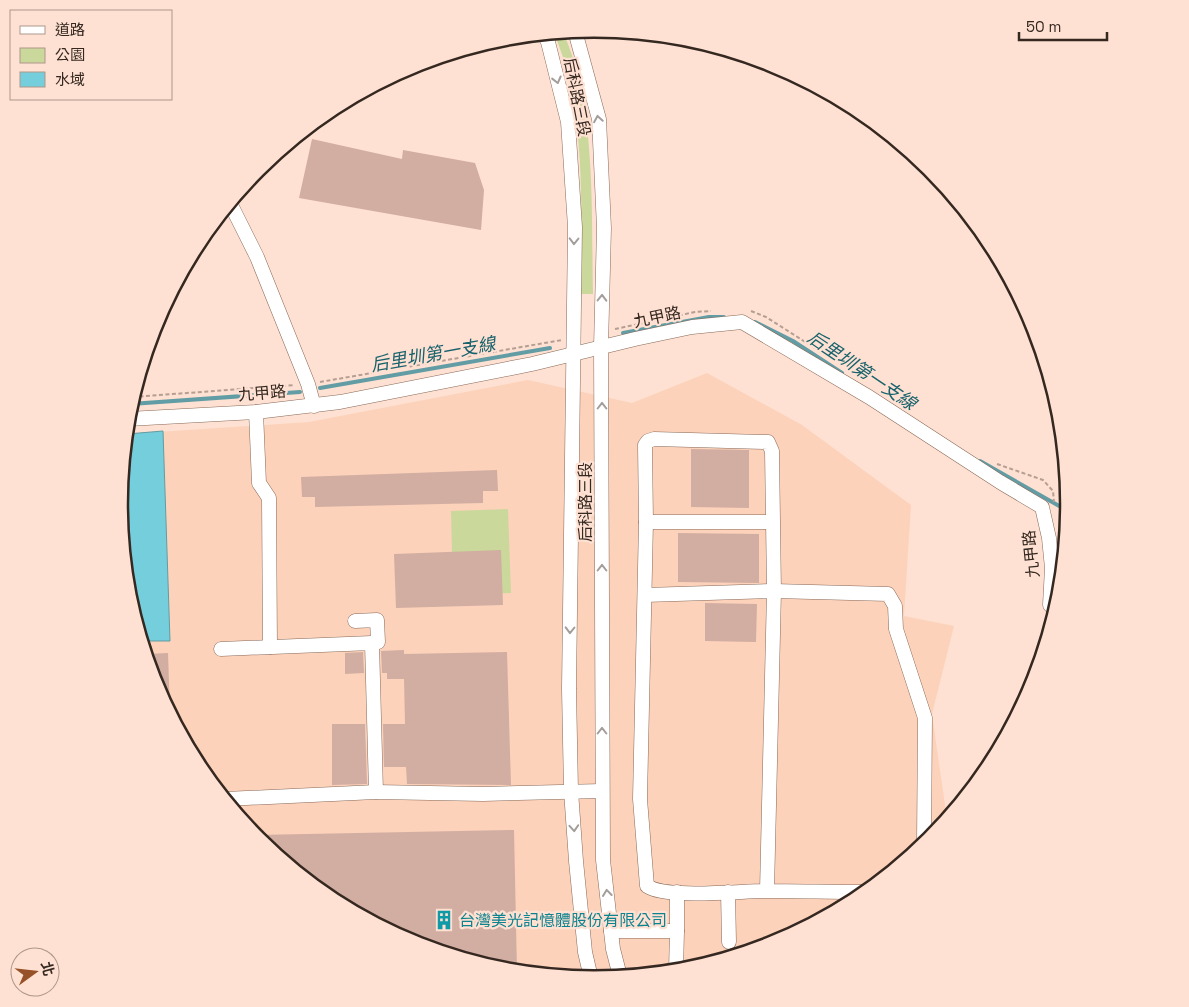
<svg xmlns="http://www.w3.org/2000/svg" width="1189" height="1007" font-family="'Space Grotesk','Noto Sans TC',sans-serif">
	<rect width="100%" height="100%" fill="#fee1d2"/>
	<path fill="#fcd2bb" d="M 707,373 L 802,425 L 911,505 L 904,616 L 954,626 L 932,714 L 947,819 L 930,839 L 858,898 L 776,942 L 687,969 L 594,978 L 502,969 L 413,942 L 331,898 L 259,839 L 200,767 L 156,685 L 129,596 L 120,503 L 127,434 L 309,422 L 528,380 L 632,403 Z"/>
	<g fill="#cbd89b">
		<path d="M 563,32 C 597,107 591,212 593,294 L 581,294 C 581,211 587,110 554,33 Z"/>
		<path d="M 508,509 L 511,593 L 453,595 L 451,511 Z"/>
	</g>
	<path fill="#75cedc" stroke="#629ca4" d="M 163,431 L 170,641 L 143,641 L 129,596 L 120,503 L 127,434 Z"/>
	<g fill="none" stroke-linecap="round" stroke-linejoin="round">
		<g stroke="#629ca4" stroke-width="4">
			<path d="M 755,322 L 793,341 L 842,373"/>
			<path d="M 623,333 L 709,317 L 724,317"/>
			<path d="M 320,388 L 550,348"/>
			<path d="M 131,404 L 300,392"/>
			<path d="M 980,461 L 1068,511"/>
		</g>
	</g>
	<g fill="#d2ada1">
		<path d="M 312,139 L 402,159 L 403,150 L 475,163 L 484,190 L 481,230 L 299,198 Z"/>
		<path d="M 691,449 L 749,450 L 749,508 L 691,507 Z"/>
		<path d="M 497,470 L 498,491 L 483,491 L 483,503 L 315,507 L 315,497 L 302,497 L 301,477 Z"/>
		<path d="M 678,533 L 759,534 L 759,583 L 678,582 Z"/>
		<path d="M 501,550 L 503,605 L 396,608 L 394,554 Z"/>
		<path d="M 705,603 L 757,604 L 756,642 L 705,641 Z"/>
		<path d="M 404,650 L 404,654 L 507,652 L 511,785 L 407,784 L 406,767 L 384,767 L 383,724 L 405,724 L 404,679 L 387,679 L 387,673 L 382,673 L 381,651 Z"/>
		<path d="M 363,652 L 364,673 L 345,674 L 345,653 Z"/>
		<path d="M 168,653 L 170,712 L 156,685 L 146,654 Z"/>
		<path d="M 332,724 L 365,724 L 367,784 L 332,785 Z"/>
		<path d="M 514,830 L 517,971 L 502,969 L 413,942 L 331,898 L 256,835 Z"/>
	</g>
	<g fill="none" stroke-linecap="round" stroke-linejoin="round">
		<defs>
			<g id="minor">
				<path d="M 575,31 L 599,119 L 604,228 L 601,347 L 603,860 L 613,949 L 620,976"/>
				<path d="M 544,34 L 548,42 L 568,122 L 575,227 L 569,689 L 571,791 L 576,861 L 585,952 L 591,978"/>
				<path d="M 230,203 L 257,257 L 308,384 L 314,406"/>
				<path d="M 256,412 L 259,483 L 269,498 L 270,647"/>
				<path d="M 128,419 L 256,412 L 340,402 L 532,364 L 635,339 L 692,327 L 742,322 L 869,397 L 1000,482 L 1042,507 L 1049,538 L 1052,568 L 1050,605 L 1056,611"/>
				<path d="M 646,522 L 772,522"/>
				<path d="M 645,595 L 774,591 L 888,594 L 895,606 L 896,629 L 925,718 L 924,844"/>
				<path d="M 355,621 L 377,620 L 378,642 L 372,643"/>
				<path d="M 221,649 L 372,643 L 376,792"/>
				<path d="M 226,799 L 376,792 L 483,794 L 602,791"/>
				<path d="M 767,891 L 774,591 L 772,451 L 768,442 L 654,439 L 648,441 L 645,445 L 646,522 L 640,799 L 647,886 C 666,899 740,891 765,891 C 799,891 832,892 866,892"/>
				<path d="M 728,892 L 729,942"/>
				<path d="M 611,931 L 677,931 L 676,970"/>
				<path d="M 677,931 L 677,892"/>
			</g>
		</defs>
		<use href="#minor" stroke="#886958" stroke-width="15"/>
		<g stroke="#b59e92" stroke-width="2" stroke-dasharray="4 2.5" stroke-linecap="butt">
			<path d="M 947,192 L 950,192"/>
			<path d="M 751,311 L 766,317 L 832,359"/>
			<path d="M 615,329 L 695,312 L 711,311"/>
			<path d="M 320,382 L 562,340"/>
			<path d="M 133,397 L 295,385"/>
			<path d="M 997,464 L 1043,480 L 1053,491 L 1054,502"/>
		</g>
		<use href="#minor" stroke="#fff" stroke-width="14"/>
	</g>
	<defs><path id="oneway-chevron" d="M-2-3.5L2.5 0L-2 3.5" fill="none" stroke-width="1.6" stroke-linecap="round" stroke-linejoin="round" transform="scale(1.25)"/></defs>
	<g stroke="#a49e9b">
		<use href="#oneway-chevron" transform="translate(557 80) rotate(76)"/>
		<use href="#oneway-chevron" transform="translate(598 119) rotate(-99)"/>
		<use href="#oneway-chevron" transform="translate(574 241) rotate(91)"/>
		<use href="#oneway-chevron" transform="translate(602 298) rotate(-89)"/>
		<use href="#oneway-chevron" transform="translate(602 406) rotate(-90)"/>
		<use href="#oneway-chevron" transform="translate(602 568) rotate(-90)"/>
		<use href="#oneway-chevron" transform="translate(570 630) rotate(91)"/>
		<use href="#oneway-chevron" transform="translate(602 731) rotate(-90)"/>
		<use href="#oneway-chevron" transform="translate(574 828) rotate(86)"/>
		<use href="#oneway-chevron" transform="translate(607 893) rotate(-97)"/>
	</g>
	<defs>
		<symbol id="building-bare" viewBox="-9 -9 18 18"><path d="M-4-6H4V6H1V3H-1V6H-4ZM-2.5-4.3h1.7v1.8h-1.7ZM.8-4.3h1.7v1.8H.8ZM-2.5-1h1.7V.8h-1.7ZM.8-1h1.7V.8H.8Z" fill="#0f9aa8" stroke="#fee1d2" stroke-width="2.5" paint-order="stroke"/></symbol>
	</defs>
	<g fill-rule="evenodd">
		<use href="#building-bare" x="430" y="906" width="28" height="28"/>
	</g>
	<g text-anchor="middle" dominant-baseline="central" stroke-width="4.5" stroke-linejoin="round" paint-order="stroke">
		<g font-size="16" fill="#352821" stroke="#fee1d2">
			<text transform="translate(577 97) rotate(79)">后科路三段</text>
			<text transform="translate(657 317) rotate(-12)">九甲路</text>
			<text transform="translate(262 393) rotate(-5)">九甲路</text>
			<text transform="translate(585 502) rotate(-90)">后科路三段</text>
			<text transform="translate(1031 554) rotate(-96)">九甲路</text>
		</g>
		<g font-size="16" fill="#0d838f" stroke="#fee1d2" text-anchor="start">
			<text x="459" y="920">台灣美光記憶體股份有限公司</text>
		</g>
		<g font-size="18" font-style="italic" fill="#19626d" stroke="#fee1d2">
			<text transform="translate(433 354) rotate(-10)">后里圳第一支線</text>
			<text transform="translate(862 370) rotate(34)">后里圳第一支線</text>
		</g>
	</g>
	<path d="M0 0H1189V1007H0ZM128 504a466 466 0 1 1 932 0a466 466 0 1 1-932 0Z" fill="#fee1d2" fill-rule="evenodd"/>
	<path fill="none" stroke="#352821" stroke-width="2.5" d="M128 504a466 466 0 1 1 932 0a466 466 0 1 1-932 0Z"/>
	<rect x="10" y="10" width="162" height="90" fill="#fee1d2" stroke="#ae978b"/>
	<rect x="20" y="26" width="25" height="8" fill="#ffffff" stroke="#ae978b"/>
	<text x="55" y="35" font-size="15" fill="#352821">道路</text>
	<rect x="20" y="48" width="25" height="15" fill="#cbd89b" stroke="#ae978b"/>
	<text x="55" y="60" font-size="15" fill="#352821">公園</text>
	<rect x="20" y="72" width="25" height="15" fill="#75cedc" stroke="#ae978b"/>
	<text x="55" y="85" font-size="15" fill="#352821">水域</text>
	<g transform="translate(35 972) rotate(75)"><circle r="24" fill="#fee1d2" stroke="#ae978b"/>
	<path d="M0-4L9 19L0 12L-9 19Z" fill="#965128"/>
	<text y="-8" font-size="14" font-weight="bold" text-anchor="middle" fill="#352821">北</text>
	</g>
	<path d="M1019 32v8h88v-8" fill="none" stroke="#352821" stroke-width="2.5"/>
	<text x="1026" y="32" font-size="15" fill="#352821" stroke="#fee1d2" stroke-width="4" paint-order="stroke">50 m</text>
</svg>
